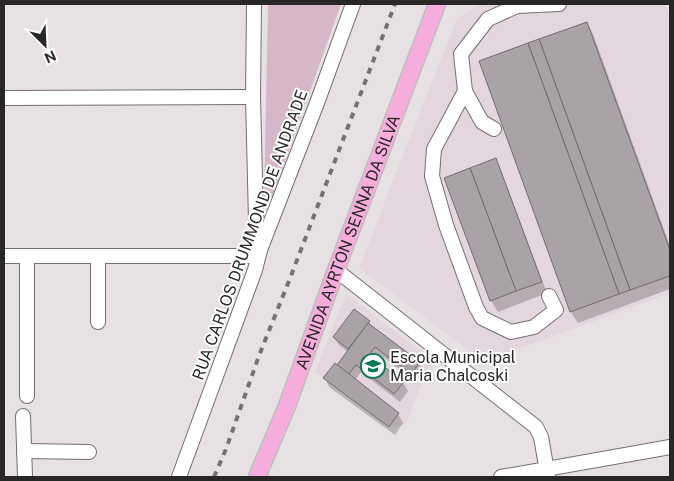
<svg xmlns="http://www.w3.org/2000/svg" width="674" height="481" font-family="'Public Sans',sans-serif">
	<rect width="100%" height="100%" fill="#e7e1e4"/>
	<g fill="#e4d6de">
		<path d="M 479,4 L 664,4 L 670,14 L 670,293 L 484,362 L 359,268 L 456,20 Z"/>
		<path d="M 346,294 L 431,359 L 406,424 L 389,427 L 315,372 Z"/>
	</g>
	<path fill="#d5b7c8" d="M 268,4 L 341,4 L 272,198 L 267,203 L 265,202 L 264,197 Z"/>
	<g fill="#0003">
		<path d="M 587,23 L 593,34 L 670,246 L 670,289 L 578,323 L 571,312 L 481,62 Z"/>
		<path d="M 495,160 L 501,171 L 547,293 L 498,312 L 491,301 L 446,178 Z"/>
		<path d="M 369,322 L 373,328 L 419,363 L 424,372 L 416,382 L 381,355 L 375,361 L 403,383 L 408,391 L 400,402 L 361,372 L 355,380 L 398,414 L 403,423 L 395,435 L 329,387 L 325,378 L 337,366 L 348,352 L 339,345 L 334,337 Z"/>
	</g>
	<g fill="#a9a2a6" stroke="#726c6f">
		<path d="M 587,22 L 670,250 L 670,276 L 630,290 L 539,39 Z"/>
		<path d="M 539,39 L 630,290 L 619,294 L 528,43 Z"/>
		<path d="M 528,43 L 619,294 L 570,312 L 479,61 Z"/>
		<path d="M 496,158 L 542,282 L 516,291 L 470,168 Z"/>
		<path d="M 470,168 L 516,291 L 490,301 L 444,178 Z"/>
		<path d="M 354,309 L 370,321 L 348,349 L 333,337 Z"/>
		<path d="M 368,323 L 420,362 L 411,374 L 375,347 L 369,355 L 404,382 L 394,394 L 356,365 L 349,374 L 337,365 Z"/>
		<path d="M 335,363 L 399,413 L 389,427 L 323,378 Z"/>
	</g>
	<g fill="none" stroke-linecap="round" stroke-linejoin="round">
		<defs>
			<g id="minor">
				<path d="M 254,4 L 253,97 L 256,221 L 260,249"/>
				<path d="M 465,91 L 434,149 L 432,176 L 446,225 L 476,307 L 482,318 L 511,332 L 534,327 L 556,310 L 549,296"/>
				<path d="M 4,98 L 253,97"/>
				<path d="M 494,129 L 482,122 L 465,91 L 461,54 L 488,19 L 517,6 L 559,4"/>
				<path d="M 4,256 L 258,256"/>
				<path d="M 336,270 L 536,427 L 541,437 L 548,477"/>
				<path d="M 98,322 L 98,256"/>
				<path d="M 27,396 L 27,256"/>
				<path d="M 23,416 L 25,477"/>
				<path d="M 24,451 L 89,452"/>
				<path d="M 179,477 L 255,270 L 260,250 L 317,103 L 353,4"/>
				<path d="M 501,477 L 670,447"/>
			</g>
			<g id="major">
				<path id="s1" d="M 257,477 L 287,406 L 336,270 L 437,4"/>
			</g>
		</defs>
		<use href="#minor" stroke="#746e71" stroke-width="16"/>
		<use href="#major" stroke="#bebebe" stroke-width="19"/>
		<use href="#minor" stroke="#fff" stroke-width="14"/>
		<use href="#major" stroke="#f7addc" stroke-width="16"/>
		<path stroke="#767274" stroke-width="4" stroke-dasharray="6 6" stroke-linecap="butt" d="M 214,477 L 226,449 L 260,353 L 289,281 L 395,4"/>
	</g>
	<defs>
		<symbol id="school-ring" viewBox="-11 -11 22 22"><circle r="9.5" fill="#fff" stroke="#067854" stroke-width="1.5"/><path d="M0-5L7-2L0 1L-7-2ZM-4 1L0 2.5L4 1V4Q0 6-4 4Z" fill="#067854"/></symbol>
	</defs>
	<g fill-rule="evenodd">
		<use href="#school-ring" x="359" y="352" width="28" height="28"/>
	</g>
	<g text-anchor="middle" dominant-baseline="central" stroke-width="4" stroke-linejoin="round" paint-order="stroke">
		<g font-size="16" fill="#282627" stroke="#fff">
			<text transform="translate(250 235) rotate(-70)">RUA CARLOS DRUMMOND DE ANDRADE</text>
			<text stroke="none"><textPath href="#s1" startOffset="252">AVENIDA AYRTON SENNA DA SILVA</textPath></text>
		</g>
		<g font-size="16" fill="#282627" stroke="#fff" text-anchor="start">
			<text x="390" y="357">Escola Municipal<tspan x="390" dy="18">Maria Chalcoski</tspan></text>
		</g>
	</g>
	<rect width="674" height="481" fill="none" stroke="#282627" stroke-width="10"/>
	<g transform="translate(45 45) rotate(156)" stroke="#ffffff" stroke-width="4" paint-order="stroke">
	<path d="M0-4L9 19L0 12L-9 19Z" fill="#282627"/>
	<text y="-8" font-size="14" font-weight="bold" text-anchor="middle" fill="#282627">N</text>
	</g>
</svg>
